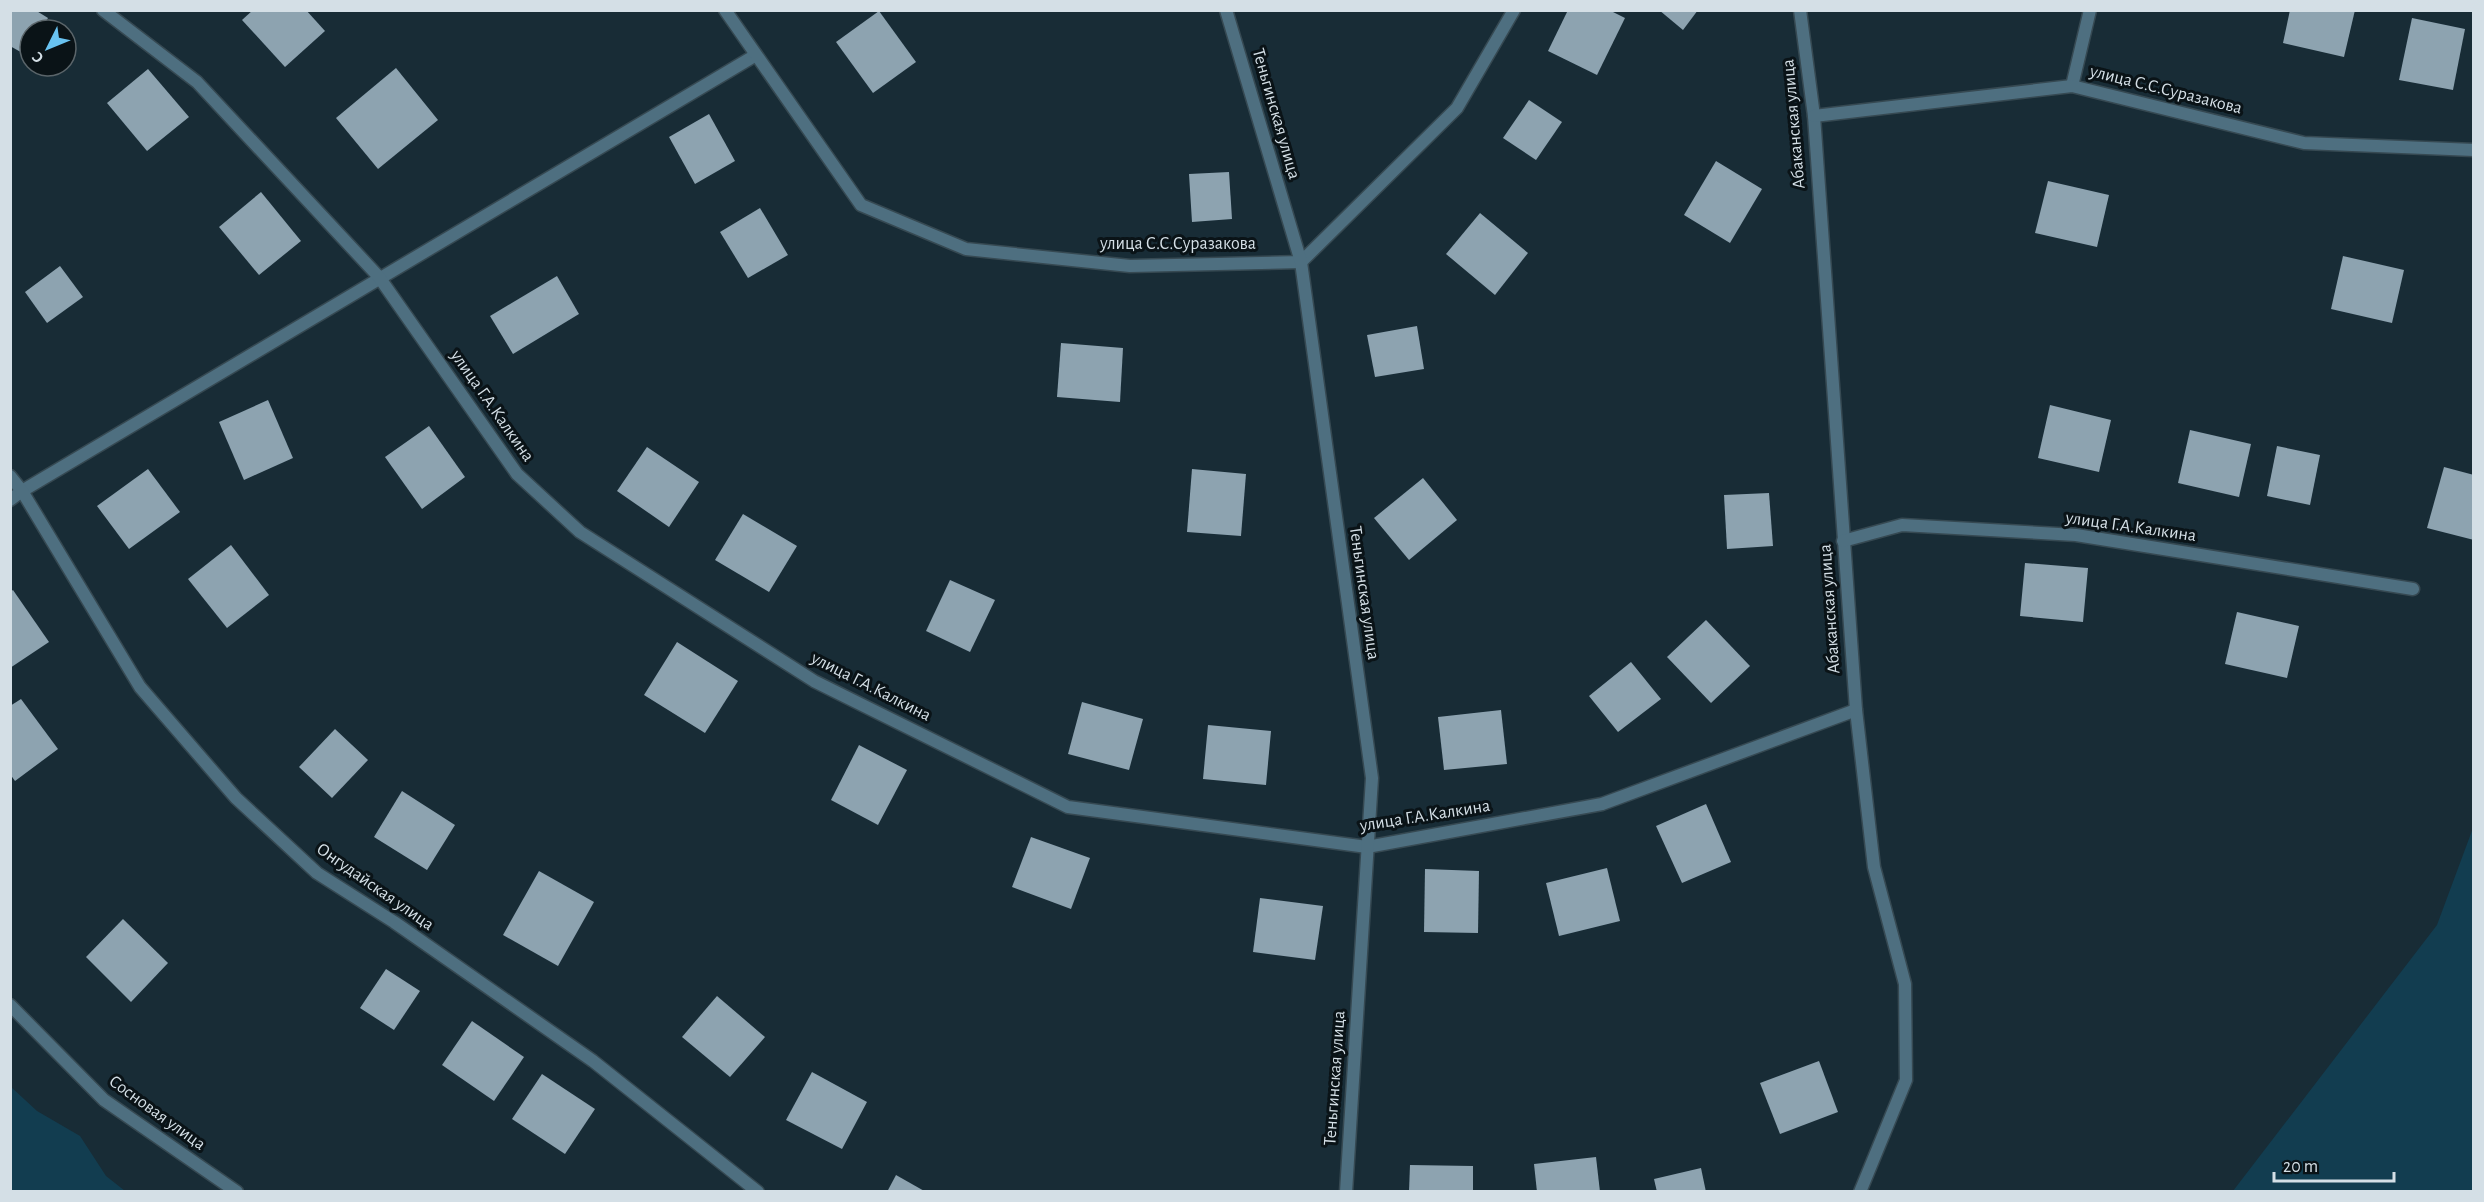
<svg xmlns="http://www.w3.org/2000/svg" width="2484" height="1202" font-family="'Alegreya Sans',sans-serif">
	<rect width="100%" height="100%" fill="#182c36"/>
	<g fill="#123d50">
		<path d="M 2473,828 L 2473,1191 L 2233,1191 L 2437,925 Z"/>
		<path d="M 11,1087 L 37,1111 L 80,1136 L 106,1176 L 125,1191 L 11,1191 Z"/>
	</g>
	<g fill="#8da3b0">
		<path d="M 10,10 L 35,10 L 48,18 L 41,30 L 30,30 L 30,49 L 26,55 L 10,46 Z"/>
		<path d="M 253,10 L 306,10 L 325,31 L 285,67 L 242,20 Z"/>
		<path d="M 1568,10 L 1609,10 L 1625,18 L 1597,75 L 1548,51 Z"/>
		<path d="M 1659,10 L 1698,10 L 1683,30 Z"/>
		<path d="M 2290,10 L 2355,10 L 2344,57 L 2283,43 Z"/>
		<path d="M 879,11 L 916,62 L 873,93 L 836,42 Z"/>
		<path d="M 2412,18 L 2465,29 L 2453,90 L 2399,80 Z"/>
		<path d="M 396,68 L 438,120 L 378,169 L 336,118 Z"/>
		<path d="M 148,69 L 189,117 L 147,151 L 107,103 Z"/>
		<path d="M 1529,100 L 1562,122 L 1536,160 L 1503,138 Z"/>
		<path d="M 709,114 L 735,161 L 695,184 L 669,137 Z"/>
		<path d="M 1716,161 L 1762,189 L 1730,243 L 1684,215 Z"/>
		<path d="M 1229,172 L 1232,219 L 1192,222 L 1189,174 Z"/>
		<path d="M 2048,181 L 2109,195 L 2097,247 L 2035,233 Z"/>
		<path d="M 261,192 L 301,241 L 259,275 L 219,227 Z"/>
		<path d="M 760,208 L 788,255 L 748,278 L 720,232 Z"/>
		<path d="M 1480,213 L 1528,253 L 1495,295 L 1446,254 Z"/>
		<path d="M 2343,256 L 2404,270 L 2392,323 L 2331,309 Z"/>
		<path d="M 60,266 L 83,297 L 47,323 L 25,292 Z"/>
		<path d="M 557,276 L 579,314 L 513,354 L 490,316 Z"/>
		<path d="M 1417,326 L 1424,369 L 1375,377 L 1367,335 Z"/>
		<path d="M 1061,343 L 1123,348 L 1120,402 L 1057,397 Z"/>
		<path d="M 268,400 L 293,458 L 244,480 L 219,422 Z"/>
		<path d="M 2050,405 L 2111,420 L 2099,472 L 2038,458 Z"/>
		<path d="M 429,426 L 465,477 L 422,509 L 385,457 Z"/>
		<path d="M 2190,430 L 2251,444 L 2239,497 L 2178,483 Z"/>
		<path d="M 2277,446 L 2320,455 L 2310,505 L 2267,496 Z"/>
		<path d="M 647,447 L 699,482 L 669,527 L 617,491 Z"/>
		<path d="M 2444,467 L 2474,475 L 2474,540 L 2427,528 Z"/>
		<path d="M 148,469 L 180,512 L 129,549 L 97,506 Z"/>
		<path d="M 1192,469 L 1246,474 L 1241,536 L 1187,532 Z"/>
		<path d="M 1423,478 L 1457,520 L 1409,560 L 1374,518 Z"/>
		<path d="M 1769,493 L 1773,546 L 1727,549 L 1724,495 Z"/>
		<path d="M 743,514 L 797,546 L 769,592 L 715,560 Z"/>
		<path d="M 231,545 L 269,595 L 227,628 L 188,579 Z"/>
		<path d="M 2025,563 L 2088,568 L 2083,622 L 2020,616 Z"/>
		<path d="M 950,580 L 995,600 L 970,652 L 926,631 Z"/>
		<path d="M 13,590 L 49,642 L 10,668 L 10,592 Z"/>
		<path d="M 2237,612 L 2299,626 L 2287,678 L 2225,664 Z"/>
		<path d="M 1706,620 L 1750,666 L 1711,703 L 1667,657 Z"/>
		<path d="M 677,642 L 738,681 L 705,733 L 644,695 Z"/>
		<path d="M 1631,662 L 1661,699 L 1618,732 L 1589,696 Z"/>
		<path d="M 21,699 L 58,749 L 15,781 L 10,774 L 10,706 Z"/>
		<path d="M 1082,702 L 1143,719 L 1129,770 L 1068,754 Z"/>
		<path d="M 1501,710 L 1507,764 L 1444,770 L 1438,717 Z"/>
		<path d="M 1208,725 L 1271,731 L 1266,785 L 1203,779 Z"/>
		<path d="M 335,729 L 368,760 L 332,798 L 299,767 Z"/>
		<path d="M 859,745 L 907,770 L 878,825 L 831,800 Z"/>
		<path d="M 402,791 L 455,825 L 427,870 L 374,837 Z"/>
		<path d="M 1706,804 L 1731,862 L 1682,883 L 1656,826 Z"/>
		<path d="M 1031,837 L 1090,858 L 1071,909 L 1012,887 Z"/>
		<path d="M 1607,868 L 1620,921 L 1559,936 L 1546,883 Z"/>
		<path d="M 1425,869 L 1479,871 L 1478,933 L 1424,932 Z"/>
		<path d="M 539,871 L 594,902 L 558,966 L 503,935 Z"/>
		<path d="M 1260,898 L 1323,906 L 1315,960 L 1253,952 Z"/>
		<path d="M 123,919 L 168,963 L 131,1002 L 86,957 Z"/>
		<path d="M 386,969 L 420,991 L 394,1030 L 360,1008 Z"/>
		<path d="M 717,996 L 765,1037 L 730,1077 L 682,1037 Z"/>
		<path d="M 472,1021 L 524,1057 L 494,1101 L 442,1065 Z"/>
		<path d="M 1819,1061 L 1838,1112 L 1780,1134 L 1760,1083 Z"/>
		<path d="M 812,1072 L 867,1102 L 842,1149 L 786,1120 Z"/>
		<path d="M 542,1074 L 595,1109 L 565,1154 L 512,1119 Z"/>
		<path d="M 1596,1157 L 1600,1192 L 1537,1192 L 1534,1164 Z"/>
		<path d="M 1410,1165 L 1473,1166 L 1473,1192 L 1409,1192 Z"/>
		<path d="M 1701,1168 L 1706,1192 L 1657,1192 L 1654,1179 Z"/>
		<path d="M 896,1175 L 926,1192 L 887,1192 Z"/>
	</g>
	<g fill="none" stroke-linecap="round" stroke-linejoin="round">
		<defs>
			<g id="lane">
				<path d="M 2072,86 L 2090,10"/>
				<path d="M 10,500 L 22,491 L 756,55"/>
			</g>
			<g id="street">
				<path d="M 103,10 L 197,82 L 379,277 L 517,474 L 580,532 L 814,681 L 1068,807 L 1367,847 L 1602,804 L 1856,710"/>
				<path d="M 725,10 L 861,205 L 966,249 L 1130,266 L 1301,262 L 1457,108 L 1514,10"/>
				<path d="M 1226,10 L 1301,262 L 1372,778 L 1346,1192"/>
				<path d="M 1800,10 L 1814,116 L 1856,710 L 1874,867 L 1905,984 L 1906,1080 L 1860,1192"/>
				<path d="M 1814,116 L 2072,86 L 2304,143 L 2474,150"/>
				<path d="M 10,476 L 22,491 L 140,687 L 236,798 L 317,873 L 394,922 L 593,1061 L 758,1192"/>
				<path d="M 1843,541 L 1902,525 L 2076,535 L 2413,589"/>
				<path d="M 10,1005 L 104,1100 L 237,1192"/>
			</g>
		</defs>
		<use href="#lane" stroke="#364952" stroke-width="15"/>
		<use href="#street" stroke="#364952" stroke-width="15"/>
		<use href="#lane" stroke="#4e6f80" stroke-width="12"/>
		<use href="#street" stroke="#4e6f80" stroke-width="12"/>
	</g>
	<g text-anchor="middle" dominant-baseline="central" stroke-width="6" stroke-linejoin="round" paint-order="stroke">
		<g font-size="18" fill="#d4dfe6" stroke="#0a1317">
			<text transform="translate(2166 90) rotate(14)">улица С.С.Суразакова</text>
			<text transform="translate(1276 114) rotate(74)">Теньгинская улица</text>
			<text transform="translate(1794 124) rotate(-95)">Абаканская улица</text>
			<text x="1178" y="244">улица С.С.Суразакова</text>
			<text transform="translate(492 406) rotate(55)">улица Г.А.Калкина</text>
			<text transform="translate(2131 527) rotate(8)">улица Г.А.Калкина</text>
			<text transform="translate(1364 593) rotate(82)">Теньгинская улица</text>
			<text transform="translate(1830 609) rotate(-94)">Абаканская улица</text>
			<text transform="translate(871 687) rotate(27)">улица Г.А.Калкина</text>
			<text transform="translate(1425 816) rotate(-9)">улица Г.А.Калкина</text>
			<text transform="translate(375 887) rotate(35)">Онгудайская улица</text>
			<text transform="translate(1335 1078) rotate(-86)">Теньгинская улица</text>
			<text transform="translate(157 1113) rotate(36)">Сосновая улица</text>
		</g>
	</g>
	<rect width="2484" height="1202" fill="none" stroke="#d4dfe6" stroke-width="24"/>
	<g transform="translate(48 48) rotate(227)"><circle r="28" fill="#0a1317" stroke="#5b656a" stroke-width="1.5"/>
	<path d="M0-4.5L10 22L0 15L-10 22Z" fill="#69c3f1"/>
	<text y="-9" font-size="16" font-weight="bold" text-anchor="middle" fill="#d4dfe6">С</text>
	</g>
	<path d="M2274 1172v9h120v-9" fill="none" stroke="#d4dfe6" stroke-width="3"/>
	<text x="2283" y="1172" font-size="18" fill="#d4dfe6" stroke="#0a1317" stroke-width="4.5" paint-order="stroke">20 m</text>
</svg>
